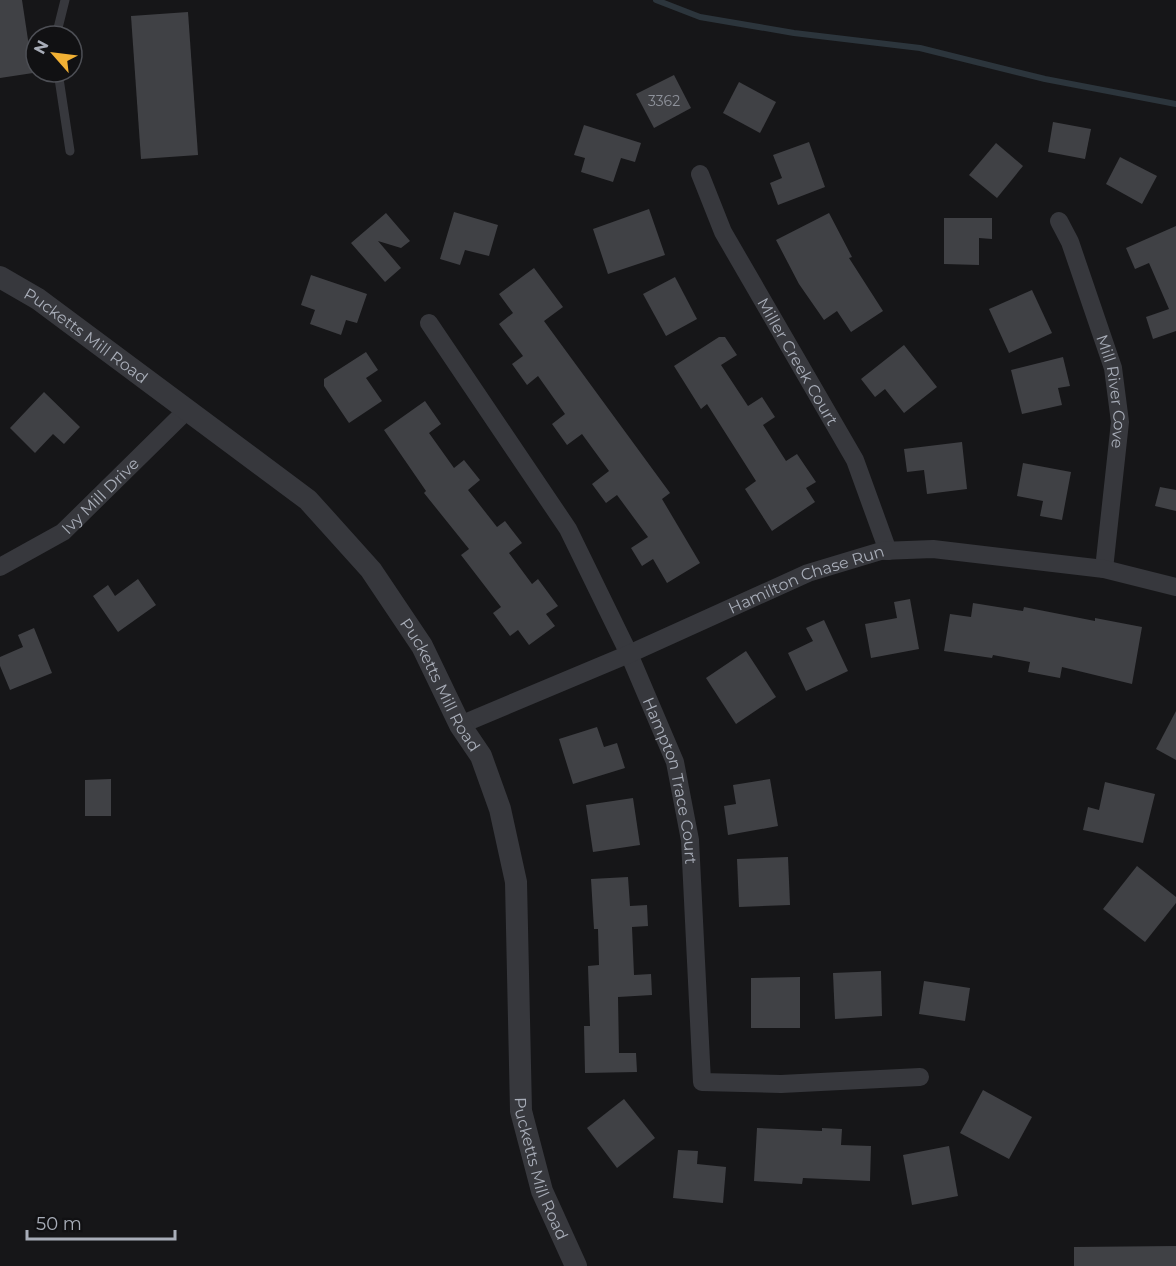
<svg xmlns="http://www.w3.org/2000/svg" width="1176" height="1266" font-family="Montserrat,sans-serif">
	<rect width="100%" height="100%" fill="#161618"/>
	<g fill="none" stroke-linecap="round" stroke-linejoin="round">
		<path stroke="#2c353c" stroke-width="6" d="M 656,0 L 700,17 L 794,33 L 920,48 L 1045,79 L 1176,104"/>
	</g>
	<g fill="#404145">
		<path d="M 0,0 L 22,0 L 33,73 L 0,78 Z"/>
		<path d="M 188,12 L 198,155 L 141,159 L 131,16 Z"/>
		<path d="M 674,75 L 691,108 L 654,128 L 636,94 Z"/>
		<path d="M 739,82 L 776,102 L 760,133 L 723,113 Z"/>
		<path d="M 1053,122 L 1091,129 L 1085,159 L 1048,152 Z"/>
		<path d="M 584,125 L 641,143 L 635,162 L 621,158 L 613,182 L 581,172 L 585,158 L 574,155 Z"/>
		<path d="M 809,142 L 825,187 L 778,205 L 770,183 L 782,178 L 773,155 Z"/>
		<path d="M 996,143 L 1023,166 L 997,198 L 969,175 Z"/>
		<path d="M 1120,157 L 1157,176 L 1142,204 L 1106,184 Z"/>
		<path d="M 649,209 L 665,255 L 608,274 L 593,229 Z"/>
		<path d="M 454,212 L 498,225 L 489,256 L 465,250 L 460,265 L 440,259 Z"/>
		<path d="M 386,213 L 410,241 L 401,248 L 378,241 L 401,268 L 385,282 L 351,243 Z"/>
		<path d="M 829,213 L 852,257 L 849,258 L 883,311 L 851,332 L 837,311 L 824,320 L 799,284 L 776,240 Z"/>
		<path d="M 944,218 L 992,218 L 992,239 L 979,238 L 979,265 L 944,264 Z"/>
		<path d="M 1176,226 L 1176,331 L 1153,339 L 1146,317 L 1169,309 L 1149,263 L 1135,269 L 1126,248 Z"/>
		<path d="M 534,268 L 563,307 L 544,321 L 670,493 L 662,499 L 700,563 L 667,583 L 653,559 L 642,566 L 631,548 L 648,537 L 617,495 L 606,503 L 592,484 L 609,471 L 582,434 L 567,445 L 552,424 L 565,414 L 538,376 L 527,385 L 512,364 L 523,356 L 499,324 L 513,313 L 499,294 Z"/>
		<path d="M 311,275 L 367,294 L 357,323 L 346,320 L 341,335 L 310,324 L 315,310 L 301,305 Z"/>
		<path d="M 675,277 L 697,319 L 666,336 L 643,294 Z"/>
		<path d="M 1032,290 L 1052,333 L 1009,353 L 989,309 Z"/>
		<path d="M 719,337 L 725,337 L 737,355 L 721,365 L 748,406 L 762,397 L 775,417 L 763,425 L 786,461 L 797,454 L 816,482 L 806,488 L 815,502 L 772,531 L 745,489 L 756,481 L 707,404 L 701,409 L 674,366 Z"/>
		<path d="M 904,345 L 937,387 L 904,413 L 885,389 L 875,397 L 861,379 Z"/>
		<path d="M 366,352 L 378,370 L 366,378 L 382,401 L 349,423 L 324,386 L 324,379 Z"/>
		<path d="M 1063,357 L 1070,386 L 1058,388 L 1062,405 L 1022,414 L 1011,370 Z"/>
		<path d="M 44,392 L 80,427 L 64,444 L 53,434 L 35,453 L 10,428 Z"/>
		<path d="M 425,401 L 441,424 L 429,433 L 454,468 L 464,460 L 480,480 L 468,490 L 497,527 L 505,521 L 522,543 L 509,553 L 532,584 L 538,579 L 558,606 L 546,614 L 555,626 L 529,645 L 518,630 L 510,636 L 493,613 L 501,607 L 461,555 L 469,549 L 424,493 L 426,491 L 384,430 Z"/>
		<path d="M 962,442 L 967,489 L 927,494 L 924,470 L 907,472 L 904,449 Z"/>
		<path d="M 1023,463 L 1071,472 L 1062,520 L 1040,516 L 1043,501 L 1017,496 Z"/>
		<path d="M 1160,487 L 1176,490 L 1176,511 L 1155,506 Z"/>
		<path d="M 138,579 L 156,605 L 118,632 L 93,596 L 108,585 L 115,596 Z"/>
		<path d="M 910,599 L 919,649 L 871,658 L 865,624 L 897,618 L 894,602 Z"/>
		<path d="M 973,603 L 1023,611 L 1024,607 L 1095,621 L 1095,618 L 1142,627 L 1132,684 L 1062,667 L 1060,678 L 1028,672 L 1030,662 L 993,655 L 992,658 L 944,651 L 950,614 L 971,617 Z"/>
		<path d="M 824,620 L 848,671 L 806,691 L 788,653 L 813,641 L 806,628 Z"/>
		<path d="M 34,628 L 52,673 L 10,690 L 0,666 L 0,657 L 23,647 L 18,635 Z"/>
		<path d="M 746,651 L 776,697 L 736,724 L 706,678 Z"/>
		<path d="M 1176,711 L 1176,760 L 1156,749 Z"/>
		<path d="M 597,727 L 604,747 L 617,743 L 625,768 L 573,784 L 559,739 Z"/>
		<path d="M 111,779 L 111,816 L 85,816 L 85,780 Z"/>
		<path d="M 770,779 L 778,826 L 728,835 L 724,806 L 736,804 L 733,785 Z"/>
		<path d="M 1105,782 L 1155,794 L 1143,843 L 1083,830 L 1088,807 L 1099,810 Z"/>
		<path d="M 633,798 L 640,845 L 593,852 L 586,805 Z"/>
		<path d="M 788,857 L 790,905 L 739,907 L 737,859 Z"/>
		<path d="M 1137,866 L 1176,897 L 1176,903 L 1145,942 L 1103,909 Z"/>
		<path d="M 628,877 L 630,906 L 647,905 L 648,926 L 632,927 L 634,975 L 651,974 L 652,995 L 618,997 L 619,1053 L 636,1053 L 637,1072 L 585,1073 L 584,1026 L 590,1026 L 588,966 L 599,965 L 598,929 L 594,929 L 591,879 Z"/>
		<path d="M 881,971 L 882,1016 L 835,1019 L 833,973 Z"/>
		<path d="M 800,977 L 800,1028 L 751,1028 L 751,978 Z"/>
		<path d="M 924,981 L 970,988 L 965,1021 L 919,1014 Z"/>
		<path d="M 983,1090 L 1032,1117 L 1009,1159 L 960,1133 Z"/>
		<path d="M 624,1099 L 655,1138 L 617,1168 L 587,1128 Z"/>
		<path d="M 757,1128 L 822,1131 L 822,1128 L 842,1129 L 841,1145 L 871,1146 L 870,1181 L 803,1178 L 802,1184 L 754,1181 Z"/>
		<path d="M 949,1146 L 958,1196 L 912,1205 L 903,1155 Z"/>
		<path d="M 678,1150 L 698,1151 L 697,1164 L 726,1167 L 723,1203 L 673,1198 Z"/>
		<path d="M 1176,1246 L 1176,1266 L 1074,1266 L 1074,1247 Z"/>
	</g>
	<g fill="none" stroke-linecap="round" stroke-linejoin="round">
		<g stroke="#37383d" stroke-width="9">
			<path d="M 56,36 L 65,0"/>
			<path d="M 58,72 L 70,151"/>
		</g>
		<g stroke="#37383d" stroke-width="18">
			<path id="s1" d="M 700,174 L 723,232 L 855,460 L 888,551"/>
			<path id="s2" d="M 1059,221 L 1070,242 L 1113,368 L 1120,422 L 1104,569"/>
			<path id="s3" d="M 429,323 L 568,529 L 629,654 L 675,762 L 690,840 L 702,1082 L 781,1084 L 920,1077"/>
			<path id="s4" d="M 0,567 L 63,532 L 188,409"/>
			<path id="s5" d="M 460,725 L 629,654 L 808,573 L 881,551 L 933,549 L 1104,569 L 1176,587"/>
		</g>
		<path stroke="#37383d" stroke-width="22" id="s6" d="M 0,277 L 38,299 L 308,500 L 371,570 L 422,646 L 460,725 L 481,756 L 500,809 L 516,882 L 521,1111 L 542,1191 L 576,1266"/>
	</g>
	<g text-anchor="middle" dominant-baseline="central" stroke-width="6" stroke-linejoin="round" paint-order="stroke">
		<g font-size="14" fill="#8e929b">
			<text x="664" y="101">3362</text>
		</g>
		<g font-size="16" fill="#a8adb8" stroke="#111113">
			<text stroke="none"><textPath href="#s6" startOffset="104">Pucketts Mill Road</textPath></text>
			<text stroke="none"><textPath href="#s1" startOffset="212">Miller Creek Court</textPath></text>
			<text stroke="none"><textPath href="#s2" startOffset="180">Mill River Cove</textPath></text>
			<text stroke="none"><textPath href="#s4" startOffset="124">Ivy Mill Drive</textPath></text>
			<text stroke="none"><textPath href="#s5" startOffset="376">Hamilton Chase Run</textPath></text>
			<text stroke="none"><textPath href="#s6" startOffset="609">Pucketts Mill Road</textPath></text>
			<text stroke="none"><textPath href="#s3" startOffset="522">Hampton Trace Court</textPath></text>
			<text stroke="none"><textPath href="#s6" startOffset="1112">Pucketts Mill Road</textPath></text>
		</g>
	</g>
	<g transform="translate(54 54) rotate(298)"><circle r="28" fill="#111113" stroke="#4d4f55" stroke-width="1.5"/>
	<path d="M0-4.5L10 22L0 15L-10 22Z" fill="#f2b134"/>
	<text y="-9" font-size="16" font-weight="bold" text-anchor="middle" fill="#a8adb8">N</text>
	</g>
	<path d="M27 1230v9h148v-9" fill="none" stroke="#a8adb8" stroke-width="3"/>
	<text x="36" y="1230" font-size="18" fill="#a8adb8" stroke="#111113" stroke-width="4.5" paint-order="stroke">50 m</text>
</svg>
